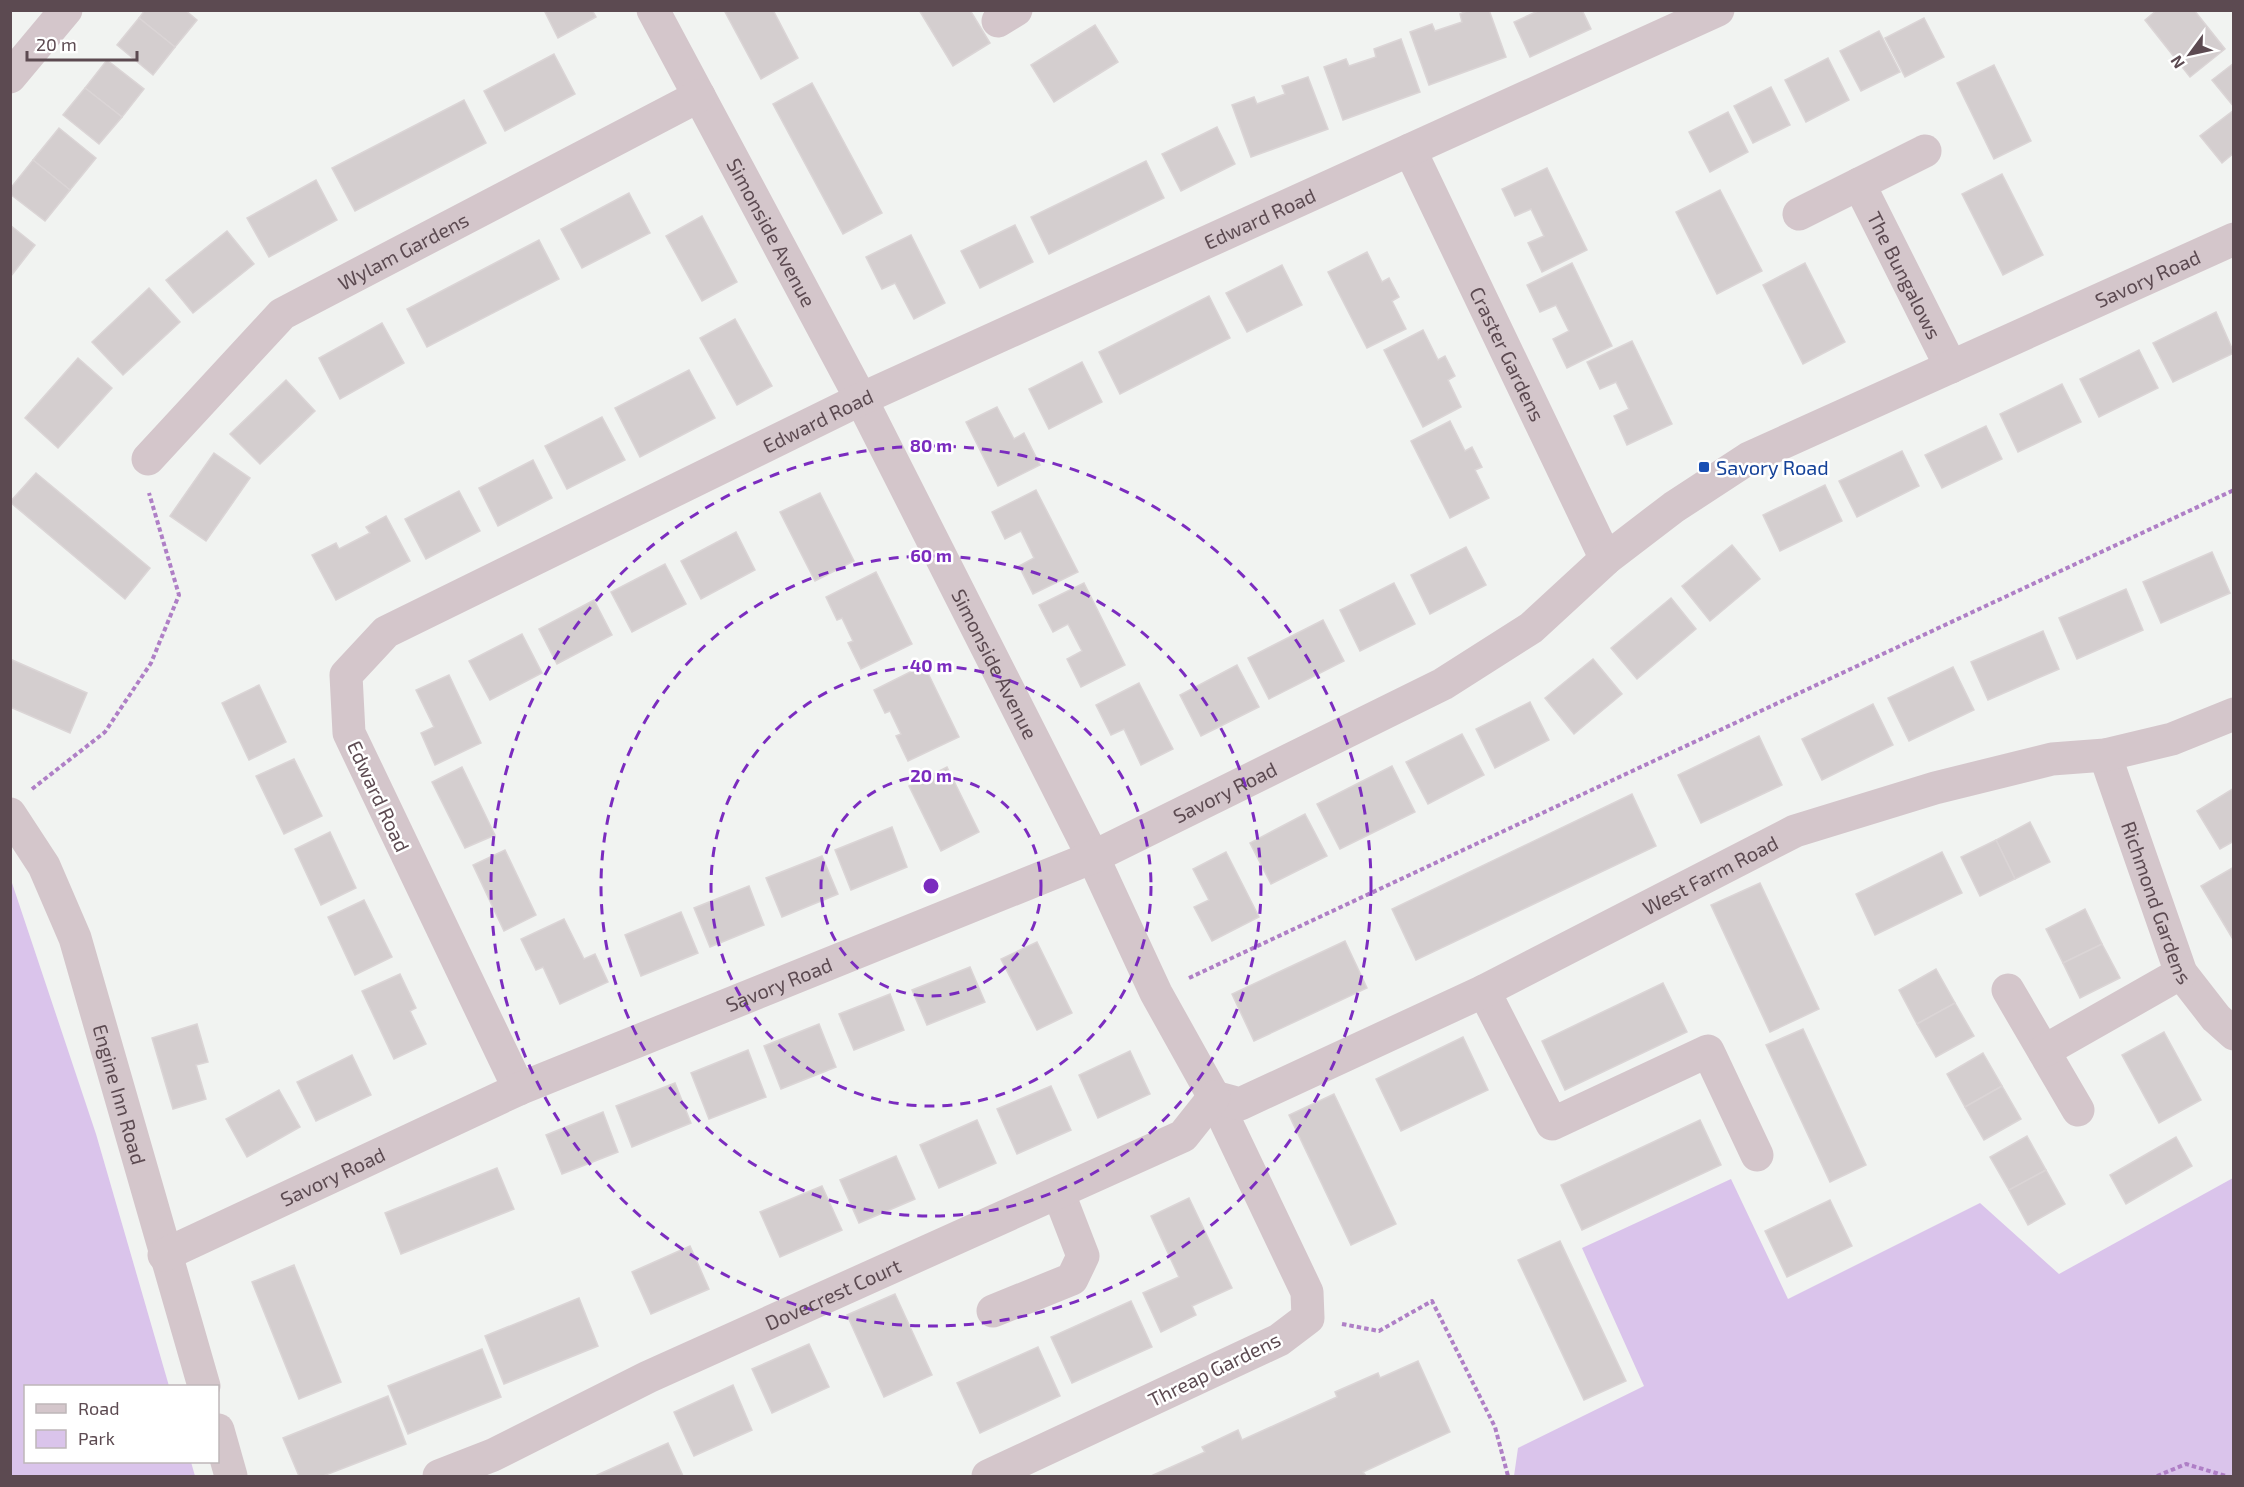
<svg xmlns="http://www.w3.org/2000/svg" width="2244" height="1487" font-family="'Exo 2',sans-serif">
	<rect width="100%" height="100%" fill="#f1f3f1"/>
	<g fill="#dac4eb">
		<path d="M 10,877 L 96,1134 L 169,1386 L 26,1386 L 26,1462 L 191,1462 L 195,1476 L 11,1476 Z"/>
		<path d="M 2233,1178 L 2233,1476 L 1514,1476 L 1518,1448 L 1644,1386 L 1582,1248 L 1731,1179 L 1788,1299 L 1980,1203 L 2059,1274 Z"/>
	</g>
	<g fill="#d4cecf" stroke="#dbd5d6" stroke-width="1.5">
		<path d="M 145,10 L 185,10 L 197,20 L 175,47 L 139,18 Z"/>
		<path d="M 544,10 L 592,10 L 596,17 L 558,38 Z"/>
		<path d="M 724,10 L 773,10 L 798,58 L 761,79 Z"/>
		<path d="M 919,10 L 970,10 L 990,43 L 953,66 Z"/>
		<path d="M 1469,10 L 1489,10 L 1506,57 L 1429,85 L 1410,32 L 1432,24 L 1435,31 L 1462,22 L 1460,14 Z"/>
		<path d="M 1540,10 L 1582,10 L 1591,29 L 1530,57 L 1514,22 Z"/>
		<path d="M 2157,10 L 2194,10 L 2225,49 L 2190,77 L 2145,20 Z"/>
		<path d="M 139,18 L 175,47 L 153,75 L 117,45 Z"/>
		<path d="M 1924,18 L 1944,57 L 1905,77 L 1885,38 Z"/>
		<path d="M 1095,25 L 1118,62 L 1054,102 L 1031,65 Z"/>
		<path d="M 1879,31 L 1900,72 L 1861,91 L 1840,51 Z"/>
		<path d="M 1401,39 L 1420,92 L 1343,120 L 1324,67 L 1346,59 L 1349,66 L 1376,57 L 1374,49 Z"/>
		<path d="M 554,54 L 575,94 L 505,131 L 484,91 Z"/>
		<path d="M 1828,58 L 1849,100 L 1806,122 L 1785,80 Z"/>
		<path d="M 107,60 L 144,89 L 122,117 L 85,88 Z"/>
		<path d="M 2234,63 L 2234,107 L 2212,80 Z"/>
		<path d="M 1994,65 L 2031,141 L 1994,159 L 1957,83 Z"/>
		<path d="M 1308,77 L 1328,129 L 1251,157 L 1232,105 L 1254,97 L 1257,104 L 1285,94 L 1282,86 Z"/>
		<path d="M 812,83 L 882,213 L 843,234 L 773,104 Z"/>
		<path d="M 1771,87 L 1790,125 L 1753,143 L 1734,106 Z"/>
		<path d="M 85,88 L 122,117 L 99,144 L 63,115 Z"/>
		<path d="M 464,100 L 486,143 L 355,211 L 332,168 Z"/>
		<path d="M 2234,110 L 2234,153 L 2222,163 L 2200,136 Z"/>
		<path d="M 1728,112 L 1748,152 L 1710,172 L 1689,132 Z"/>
		<path d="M 1217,127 L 1235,164 L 1181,191 L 1162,154 Z"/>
		<path d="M 59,128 L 96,158 L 70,190 L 33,160 Z"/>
		<path d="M 33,160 L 70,190 L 45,221 L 10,194 L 10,189 Z"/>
		<path d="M 1146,161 L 1164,198 L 1049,254 L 1031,217 Z"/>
		<path d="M 1547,168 L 1587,250 L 1542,272 L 1528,243 L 1544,236 L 1531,209 L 1515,216 L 1502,189 Z"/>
		<path d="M 2002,174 L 2043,255 L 2003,275 L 1962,194 Z"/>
		<path d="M 316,180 L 337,220 L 269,257 L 247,218 Z"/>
		<path d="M 1720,190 L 1762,271 L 1717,294 L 1676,212 Z"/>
		<path d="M 629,193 L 650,233 L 582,268 L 561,229 Z"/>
		<path d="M 702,216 L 737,282 L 702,301 L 666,236 Z"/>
		<path d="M 10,225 L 35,245 L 11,276 L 10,276 Z"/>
		<path d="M 1015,225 L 1033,262 L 980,288 L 961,251 Z"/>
		<path d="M 227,231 L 254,264 L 193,313 L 166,280 Z"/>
		<path d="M 911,235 L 945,303 L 914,319 L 895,283 L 882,289 L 866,257 Z"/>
		<path d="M 539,240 L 559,279 L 427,347 L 407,309 Z"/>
		<path d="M 1367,252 L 1382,282 L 1389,278 L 1399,297 L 1392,301 L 1406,329 L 1367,348 L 1328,272 Z"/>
		<path d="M 1572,263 L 1612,346 L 1567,368 L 1553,339 L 1569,331 L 1556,305 L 1540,312 L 1527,285 Z"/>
		<path d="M 1805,263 L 1845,342 L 1803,364 L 1763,285 Z"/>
		<path d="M 1282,265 L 1302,305 L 1247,332 L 1226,293 Z"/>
		<path d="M 149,288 L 180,322 L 123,375 L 92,342 Z"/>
		<path d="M 1209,296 L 1230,338 L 1120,394 L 1099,352 Z"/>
		<path d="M 2216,312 L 2234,353 L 2173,382 L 2153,343 Z"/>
		<path d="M 735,319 L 772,386 L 737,405 L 700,338 Z"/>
		<path d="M 382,323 L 404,363 L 340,399 L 319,358 Z"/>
		<path d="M 1423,330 L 1438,360 L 1445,356 L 1455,376 L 1448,380 L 1461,407 L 1423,427 L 1384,350 Z"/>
		<path d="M 1632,341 L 1672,424 L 1627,445 L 1614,416 L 1629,409 L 1616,382 L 1600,389 L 1587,362 Z"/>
		<path d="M 2139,350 L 2158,388 L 2099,417 L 2080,379 Z"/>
		<path d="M 78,358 L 112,388 L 58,448 L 25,418 Z"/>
		<path d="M 1082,362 L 1102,402 L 1049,429 L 1029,389 Z"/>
		<path d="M 689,370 L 715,418 L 640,457 L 615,408 Z"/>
		<path d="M 286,380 L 315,411 L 260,464 L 230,434 Z"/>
		<path d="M 2062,384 L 2081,422 L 2018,452 L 2000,414 Z"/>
		<path d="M 997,407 L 1014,439 L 1024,433 L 1040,465 L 998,486 L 966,422 Z"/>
		<path d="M 602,417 L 625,460 L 567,489 L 545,446 Z"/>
		<path d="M 1450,421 L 1465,451 L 1472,447 L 1482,467 L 1475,470 L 1489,498 L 1450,518 L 1411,441 Z"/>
		<path d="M 1986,426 L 2002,459 L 1942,488 L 1925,455 Z"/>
		<path d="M 1902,451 L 1919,486 L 1857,517 L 1839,481 Z"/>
		<path d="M 214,453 L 250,478 L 206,541 L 170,516 Z"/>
		<path d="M 533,460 L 552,498 L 498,526 L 479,488 Z"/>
		<path d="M 36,473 L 150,568 L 125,599 L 10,502 Z"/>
		<path d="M 1825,485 L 1842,521 L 1780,551 L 1763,515 Z"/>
		<path d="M 1036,490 L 1078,572 L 1033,594 L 1019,566 L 1034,558 L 1021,531 L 1005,539 L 992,512 Z"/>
		<path d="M 459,491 L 480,531 L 426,559 L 405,519 Z"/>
		<path d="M 820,493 L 854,561 L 815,581 L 780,512 Z"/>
		<path d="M 386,516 L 410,561 L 336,600 L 312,555 L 336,543 L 339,549 L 370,533 L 366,527 Z"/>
		<path d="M 736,532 L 755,570 L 701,599 L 681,561 Z"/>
		<path d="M 1732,545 L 1760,579 L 1710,621 L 1682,586 Z"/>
		<path d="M 1466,547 L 1486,585 L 1430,614 L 1411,575 Z"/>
		<path d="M 2212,552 L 2230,593 L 2161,623 L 2143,582 Z"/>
		<path d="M 665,564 L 686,604 L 632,632 L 611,592 Z"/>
		<path d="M 876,572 L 912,644 L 861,669 L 848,643 L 853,641 L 842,618 L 837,620 L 826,597 Z"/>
		<path d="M 1084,583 L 1125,665 L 1081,687 L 1067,659 L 1082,651 L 1068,624 L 1053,632 L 1039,605 Z"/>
		<path d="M 1394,583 L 1415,624 L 1360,651 L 1340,610 Z"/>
		<path d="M 2126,589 L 2143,630 L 2077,659 L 2059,618 Z"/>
		<path d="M 1671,598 L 1696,629 L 1637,679 L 1611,648 Z"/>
		<path d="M 594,600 L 612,635 L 557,664 L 539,629 Z"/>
		<path d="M 1323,620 L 1344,661 L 1269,699 L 1248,658 Z"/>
		<path d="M 2043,631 L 2059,669 L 1988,700 L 1971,662 Z"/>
		<path d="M 522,634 L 542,673 L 490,700 L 469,661 Z"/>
		<path d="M 10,659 L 87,693 L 70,733 L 10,707 Z"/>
		<path d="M 1593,659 L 1622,694 L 1574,734 L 1545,698 Z"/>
		<path d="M 924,665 L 959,737 L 908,761 L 896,736 L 901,734 L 890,711 L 885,713 L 874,690 Z"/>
		<path d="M 1237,665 L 1259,707 L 1201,736 L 1180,695 Z"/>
		<path d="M 1953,667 L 1974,710 L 1909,741 L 1888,698 Z"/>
		<path d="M 449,675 L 481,743 L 435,765 L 421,733 L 434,727 L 416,690 Z"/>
		<path d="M 1139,683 L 1173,749 L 1141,765 L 1124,729 L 1111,735 L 1096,705 Z"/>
		<path d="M 259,685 L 286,742 L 249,760 L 222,703 Z"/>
		<path d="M 1530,702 L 1549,740 L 1495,768 L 1476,729 Z"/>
		<path d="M 1873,704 L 1893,745 L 1822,780 L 1802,739 Z"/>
		<path d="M 1462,734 L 1484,775 L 1428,804 L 1406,762 Z"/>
		<path d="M 1759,736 L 1782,785 L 1701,823 L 1678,775 Z"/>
		<path d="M 294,759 L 322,816 L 284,834 L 256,776 Z"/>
		<path d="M 1392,766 L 1415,812 L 1340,849 L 1317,804 Z"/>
		<path d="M 462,767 L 495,835 L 465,848 L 432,782 Z"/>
		<path d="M 947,767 L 979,832 L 941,851 L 909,786 Z"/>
		<path d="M 2234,788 L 2234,841 L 2220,849 L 2197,811 Z"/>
		<path d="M 1632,794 L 1656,846 L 1416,960 L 1392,909 Z"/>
		<path d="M 1305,814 L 1327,856 L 1271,884 L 1250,843 Z"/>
		<path d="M 2030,822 L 2050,862 L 2015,879 L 1996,840 Z"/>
		<path d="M 892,827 L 907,867 L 851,890 L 835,850 Z"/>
		<path d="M 330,832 L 356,888 L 321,905 L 295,849 Z"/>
		<path d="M 1996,840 L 2015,879 L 1980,896 L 1961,857 Z"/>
		<path d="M 505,850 L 536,915 L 504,931 L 473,865 Z"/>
		<path d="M 1226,852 L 1259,917 L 1212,941 L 1194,907 L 1209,900 L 1193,869 Z"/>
		<path d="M 1942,852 L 1962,893 L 1875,935 L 1856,894 Z"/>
		<path d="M 822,856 L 838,894 L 782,917 L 766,878 Z"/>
		<path d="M 2234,867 L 2234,941 L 2201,886 Z"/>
		<path d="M 1760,883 L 1819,1009 L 1770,1032 L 1711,905 Z"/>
		<path d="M 749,886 L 764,925 L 710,947 L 694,908 Z"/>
		<path d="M 364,900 L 392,957 L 355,975 L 328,917 Z"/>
		<path d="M 2085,909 L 2102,944 L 2063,963 L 2046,929 Z"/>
		<path d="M 681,912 L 698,953 L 641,976 L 625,935 Z"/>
		<path d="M 564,919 L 584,959 L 595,954 L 608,982 L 560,1004 L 543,967 L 536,970 L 521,939 Z"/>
		<path d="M 1345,941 L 1367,988 L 1254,1041 L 1232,994 Z"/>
		<path d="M 1037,942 L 1072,1013 L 1037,1030 L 1001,959 Z"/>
		<path d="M 2102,944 L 2120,978 L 2080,998 L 2063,963 Z"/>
		<path d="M 970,967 L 985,1002 L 927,1025 L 912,990 Z"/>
		<path d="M 1936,969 L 1955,1003 L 1917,1024 L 1899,990 Z"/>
		<path d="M 400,974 L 416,1008 L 410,1011 L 426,1044 L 394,1059 L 362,991 Z"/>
		<path d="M 1663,983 L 1687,1032 L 1565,1090 L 1542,1041 Z"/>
		<path d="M 890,994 L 904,1030 L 854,1050 L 839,1014 Z"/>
		<path d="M 1955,1003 L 1974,1036 L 1936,1057 L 1917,1024 Z"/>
		<path d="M 197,1024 L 208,1062 L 196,1065 L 206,1099 L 173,1109 L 152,1038 Z"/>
		<path d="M 819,1024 L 836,1067 L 781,1089 L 764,1046 Z"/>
		<path d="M 1803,1029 L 1866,1165 L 1830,1182 L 1766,1045 Z"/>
		<path d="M 2164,1032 L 2201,1100 L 2159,1123 L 2122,1055 Z"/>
		<path d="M 1463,1037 L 1488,1090 L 1401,1131 L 1376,1079 Z"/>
		<path d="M 748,1050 L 766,1097 L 709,1119 L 691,1073 Z"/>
		<path d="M 1130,1051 L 1150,1094 L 1098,1118 L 1079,1075 Z"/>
		<path d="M 1983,1053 L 2002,1086 L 1965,1107 L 1947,1074 Z"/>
		<path d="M 352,1055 L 371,1095 L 316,1121 L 297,1082 Z"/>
		<path d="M 675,1083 L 691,1123 L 632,1147 L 616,1106 Z"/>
		<path d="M 1051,1086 L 1071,1130 L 1017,1154 L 997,1109 Z"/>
		<path d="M 2002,1086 L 2021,1119 L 1984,1140 L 1965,1107 Z"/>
		<path d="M 279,1090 L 300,1127 L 247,1157 L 226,1119 Z"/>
		<path d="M 1334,1094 L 1396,1224 L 1351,1245 L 1289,1115 Z"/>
		<path d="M 603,1112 L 618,1152 L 562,1174 L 546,1135 Z"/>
		<path d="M 977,1120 L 996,1163 L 939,1188 L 920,1145 Z"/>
		<path d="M 1700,1120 L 1721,1165 L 1582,1230 L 1561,1185 Z"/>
		<path d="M 2027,1136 L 2046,1170 L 2009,1190 L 1990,1157 Z"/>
		<path d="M 2176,1137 L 2192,1166 L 2126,1204 L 2110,1175 Z"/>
		<path d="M 896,1156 L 915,1199 L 859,1223 L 840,1180 Z"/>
		<path d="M 497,1168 L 514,1209 L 401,1254 L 385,1213 Z"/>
		<path d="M 2046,1170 L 2065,1204 L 2028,1225 L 2009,1190 Z"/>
		<path d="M 822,1186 L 842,1230 L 780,1257 L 760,1212 Z"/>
		<path d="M 1189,1198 L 1232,1288 L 1192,1306 L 1196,1315 L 1161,1332 L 1143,1293 L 1179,1277 L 1151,1216 Z"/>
		<path d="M 1830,1200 L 1852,1246 L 1787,1277 L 1765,1231 Z"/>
		<path d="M 1560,1241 L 1626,1381 L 1584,1400 L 1518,1260 Z"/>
		<path d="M 690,1246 L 709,1289 L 651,1314 L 632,1272 Z"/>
		<path d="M 294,1265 L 341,1382 L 299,1399 L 252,1282 Z"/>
		<path d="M 895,1294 L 932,1375 L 884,1397 L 847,1315 Z"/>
		<path d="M 579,1298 L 598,1346 L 504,1384 L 485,1336 Z"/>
		<path d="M 1131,1301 L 1152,1347 L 1072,1383 L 1051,1337 Z"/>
		<path d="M 809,1344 L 829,1387 L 772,1413 L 752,1369 Z"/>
		<path d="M 1038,1347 L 1060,1396 L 980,1433 L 957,1383 Z"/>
		<path d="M 482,1349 L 501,1397 L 408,1434 L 388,1386 Z"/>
		<path d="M 1418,1361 L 1450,1432 L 1363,1472 L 1366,1476 L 1151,1476 L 1205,1452 L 1202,1447 L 1238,1430 L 1242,1440 L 1337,1397 L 1335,1392 L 1378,1373 L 1380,1378 Z"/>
		<path d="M 733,1385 L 752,1430 L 694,1456 L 674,1412 Z"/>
		<path d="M 388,1396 L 406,1444 L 323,1476 L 299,1476 L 283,1438 Z"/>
		<path d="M 668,1443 L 683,1476 L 595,1476 Z"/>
	</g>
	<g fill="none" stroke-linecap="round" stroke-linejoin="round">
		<g stroke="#af7fc6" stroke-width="4" stroke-dasharray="4.5 3" stroke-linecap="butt">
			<path d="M 32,789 L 105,732 L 151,663 L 179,595 L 149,493"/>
			<path d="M 1189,978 L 2234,490"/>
			<path d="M 1342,1324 L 1379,1331 L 1432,1301 L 1495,1427 L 1508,1476"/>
			<path d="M 2157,1476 L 2186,1464 L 2226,1476"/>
		</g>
		<g stroke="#d4c6cb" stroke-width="33">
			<path id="s1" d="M 653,10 L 861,399 L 1093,857 L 1156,993 L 1214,1097 L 1307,1292 L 1308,1318 L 1279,1340 L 988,1476"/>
			<path d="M 998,21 L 1016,10"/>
			<path d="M 10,77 L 66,10"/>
			<path id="s2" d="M 1410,150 L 1606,559"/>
			<path id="s3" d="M 1859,184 L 1951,367"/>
			<path d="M 1799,214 L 1925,151"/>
			<path id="s4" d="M 148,459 L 282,314 L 699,96"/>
			<path id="s5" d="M 2105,755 L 2181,973 L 2216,1018 L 2234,1034"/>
			<path id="s6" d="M 10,814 L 44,866 L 75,938 L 204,1386"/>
			<path d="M 2008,990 L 2078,1110"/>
			<path d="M 1484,991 L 1552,1124 L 1708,1051 L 1757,1155"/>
			<path d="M 2044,1051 L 2181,973"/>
			<path id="s7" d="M 519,1089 L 349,733 L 346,675 L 386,632 L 861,399 L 1718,10"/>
			<path id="s8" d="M 1214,1097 L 1240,1104 L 1484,991 L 1795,831 L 1935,788 L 2052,759 L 2105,755 L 2172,739 L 2234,714"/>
			<path id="s9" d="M 164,1255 L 519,1089 L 1093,857 L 1443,684 L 1531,628 L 1606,559 L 1674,507 L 1749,458 L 2234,239"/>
			<path d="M 993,1311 L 1072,1279 L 1083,1256 L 1059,1194"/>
			<path d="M 218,1430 L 231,1476"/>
			<path id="s10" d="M 439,1476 L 493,1455 L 648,1377 L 1183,1136 L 1214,1097"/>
		</g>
	</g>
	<g fill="none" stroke="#7b2cbf" stroke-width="3" stroke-dasharray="10 8">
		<circle cx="931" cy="886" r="110"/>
		<circle cx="931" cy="886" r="220"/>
		<circle cx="931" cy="886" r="330"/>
		<circle cx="931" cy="886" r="440"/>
	</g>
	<rect fill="#1a4fb4" stroke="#fff" stroke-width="2" x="1698" y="461" width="12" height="12" rx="3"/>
	<g text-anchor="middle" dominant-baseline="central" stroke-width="5" stroke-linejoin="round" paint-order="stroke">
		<g font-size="20" fill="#5c4a51" stroke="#fff">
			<text stroke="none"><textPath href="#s7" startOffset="1478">Edward Road</textPath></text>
			<text stroke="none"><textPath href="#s1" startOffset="252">Simonside Avenue</textPath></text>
			<text stroke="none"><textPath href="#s4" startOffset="334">Wylam Gardens</textPath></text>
			<text stroke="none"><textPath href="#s3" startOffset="102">The Bungalows</textPath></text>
			<text stroke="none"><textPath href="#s9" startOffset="2220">Savory Road</textPath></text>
			<text stroke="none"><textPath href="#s2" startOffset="226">Craster Gardens</textPath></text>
			<text stroke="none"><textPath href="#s7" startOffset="992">Edward Road</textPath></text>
			<text stroke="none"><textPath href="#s1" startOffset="738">Simonside Avenue</textPath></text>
			<text stroke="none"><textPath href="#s9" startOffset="1158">Savory Road</textPath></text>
			<text transform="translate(379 796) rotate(65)">Edward Road</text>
			<text stroke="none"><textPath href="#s8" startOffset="550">West Farm Road</textPath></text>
			<text stroke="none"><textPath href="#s5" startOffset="156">Richmond Gardens</textPath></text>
			<text stroke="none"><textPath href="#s9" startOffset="672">Savory Road</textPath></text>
			<text stroke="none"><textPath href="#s6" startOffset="303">Engine Inn Road</textPath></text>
			<text stroke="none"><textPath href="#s9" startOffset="186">Savory Road</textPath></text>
			<text stroke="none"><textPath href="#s10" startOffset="434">Dovecrest Court</textPath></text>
			<text transform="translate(1214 1369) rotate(-26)">Threap Gardens</text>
		</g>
		<g font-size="20" fill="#164399" stroke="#fff" text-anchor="start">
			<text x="1716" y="467">Savory Road</text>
		</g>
	</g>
	<circle cx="931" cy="886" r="9" fill="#7b2cbf" stroke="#fff" stroke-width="3"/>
	<g font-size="18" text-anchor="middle" font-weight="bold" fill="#7b2cbf" stroke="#fff" stroke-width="5" stroke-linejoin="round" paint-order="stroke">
		<text x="931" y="452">80 m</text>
		<text x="931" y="562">60 m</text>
		<text x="931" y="672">40 m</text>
		<text x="931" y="782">20 m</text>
	</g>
	<rect width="2244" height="1487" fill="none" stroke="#5c4a51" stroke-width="24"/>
	<rect x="24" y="1385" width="195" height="78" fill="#ffffff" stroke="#beb7b9" stroke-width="1.5"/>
	<rect x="36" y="1404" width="30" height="9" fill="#d4c6cb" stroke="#beb7b9" stroke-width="1.5"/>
	<text x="78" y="1415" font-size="18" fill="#5c4a51">Road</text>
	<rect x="36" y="1430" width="30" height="18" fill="#dac4eb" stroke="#beb7b9" stroke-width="1.5"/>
	<text x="78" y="1445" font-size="18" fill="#5c4a51">Park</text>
	<g transform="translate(2190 54) rotate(237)" stroke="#ffffff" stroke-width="4.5" paint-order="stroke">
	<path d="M0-4.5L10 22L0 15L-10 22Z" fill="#5c4a51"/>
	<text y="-9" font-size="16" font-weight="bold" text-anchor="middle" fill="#5c4a51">N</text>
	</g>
	<path d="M27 51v9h110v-9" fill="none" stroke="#5c4a51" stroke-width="3"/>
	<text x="36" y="51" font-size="18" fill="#5c4a51" stroke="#ffffff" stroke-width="4.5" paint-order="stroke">20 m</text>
</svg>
